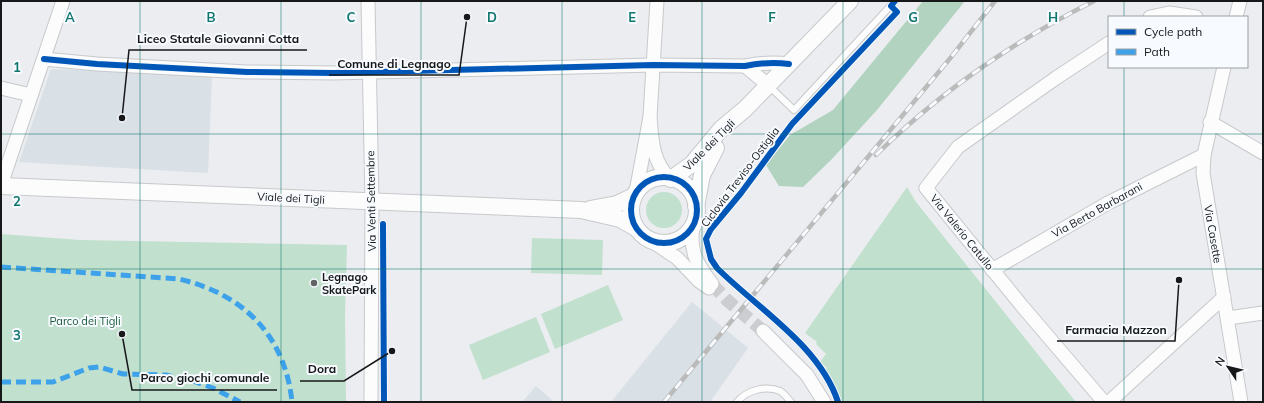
<svg xmlns="http://www.w3.org/2000/svg" width="1264" height="403" font-family="Mulish,sans-serif">
	<rect width="100%" height="100%" fill="#ebedf0"/>
	<g fill="#d9e0e6">
		<path d="M 51,69 L 212,74 L 208,173 L 19,162 Z"/>
		<path d="M 692,302 L 748,348 L 710,402 L 611,402 Z"/>
		<path d="M 536,386 L 554,402 L 522,402 Z"/>
	</g>
	<g fill="#c2e0ce">
		<path d="M 907,187 L 916,202 L 1076,402 L 838,402 L 823,372 L 827,368 L 820,362 L 826,354 L 816,344 L 817,342 L 805,333 Z"/>
		<circle cx="664" cy="210" r="18"/>
		<path d="M 1,234 L 80,240 L 347,245 L 345,313 L 346,402 L 1,402 Z"/>
		<path d="M 532,238 L 603,240 L 602,275 L 531,273 Z"/>
		<path d="M 608,285 L 623,320 L 555,349 L 541,314 Z"/>
		<path d="M 536,317 L 550,352 L 483,380 L 469,345 Z"/>
	</g>
	<path fill="#b2d3bf" d="M 923,1 L 965,1 L 877,110 L 831,160 L 803,187 L 779,186 L 766,165 L 790,135 L 833,110 Z"/>
	<g fill="none" stroke-linecap="round" stroke-linejoin="round">
		<path stroke="#cbcdd0" stroke-width="13" stroke-dasharray="13 6" stroke-linecap="butt" d="M 712,284 L 727,300 L 763,331"/>
		<defs>
			<g id="service">
				<path d="M 769,86 L 794,110 L 895,1"/>
				<path d="M 737,402 C 747,390 766,385 780,391 C 784,393 788,399 791,402"/>
			</g>
			<g id="minor">
				<path d="M 368,1 L 372,202 L 371,402"/>
				<path d="M 1150,17 L 1169,13 L 1196,17"/>
				<path d="M 1236,17 L 1240,1"/>
				<path d="M 44,59 L 97,64 L 247,72 L 334,73 L 653,65 L 745,66 C 760,63 774,62 789,64"/>
				<path d="M 745,66 L 768,85"/>
				<path d="M 1224,67 L 1204,155 L 1203,173 L 1241,402"/>
				<path d="M 1,88 L 31,95"/>
				<path d="M 650,117 L 657,1"/>
				<path d="M 1210,122 L 1263,153"/>
				<path d="M 3,186 L 4,176 L 63,1"/>
				<path d="M 636,192 L 650,117 C 652,140 652,160 669,178"/>
				<path d="M 693,225 C 689,252 697,264 712,284"/>
				<path d="M 650,240 L 677,258 L 699,281 L 709,288"/>
				<path d="M 992,270 L 1108,203 L 1204,155"/>
				<path d="M 1228,318 L 1263,313"/>
				<path d="M 763,331 L 807,375 L 824,402"/>
				<path d="M 1104,402 L 1022,306 L 926,188 L 958,147 L 1056,78 L 1109,43"/>
				<path d="M 1109,402 L 1224,297"/>
			</g>
			<g id="tertiary">
				<circle cx="664" cy="210" r="33"/>
				<path d="M 671,179 L 692,164 L 721,129 L 745,109 L 850,1"/>
				<path d="M 1,186 L 581,210 L 620,219 L 636,228"/>
				<path d="M 696,206 L 702,175 L 716,148"/>
				<path d="M 590,209 L 617,204 L 634,196"/>
			</g>
		</defs>
		<use href="#service" stroke="#c7c9cb" stroke-width="8"/>
		<use href="#minor" stroke="#c7c9cb" stroke-width="15"/>
		<use href="#tertiary" stroke="#c7c9cb" stroke-width="18"/>
		<use href="#service" stroke="#fcfcfd" stroke-width="6"/>
		<use href="#minor" stroke="#fcfcfd" stroke-width="13"/>
		<use href="#tertiary" stroke="#fcfcfd" stroke-width="16"/>
		<defs>
			<g id="rail">
				<path d="M 876,155 C 940,92 1014,41 1094,1"/>
				<path d="M 664,402 L 952,56 L 995,1"/>
			</g>
		</defs>
		<use href="#rail" stroke="#bbb" stroke-width="4.5"/>
		<use href="#rail" stroke="#f7fafe" stroke-width="3" stroke-dasharray="9" stroke-linecap="butt"/>
		<g stroke="#3da2ea" stroke-width="5" stroke-dasharray="10 5" stroke-linecap="butt">
			<path d="M 1,267 L 179,279 C 243,294 285,335 292,402"/>
			<path d="M 1,382 L 53,382 L 89,368 L 99,367 L 123,374 L 166,375 L 193,381 L 213,388 L 240,402"/>
		</g>
		<defs>
			<g id="cycleway">
				<path d="M 44,59 L 97,64 L 247,72 L 334,73 L 653,65 L 745,66 C 760,63 774,62 789,64"/>
				<circle cx="664" cy="210" r="33"/>
				<path d="M 383,224 L 384,402"/>
				<path d="M 838,402 C 820,346 757,308 717,268 L 711,259 L 706,239 L 711,229 L 741,193 L 792,124 L 897,12 L 891,6 L 895,1"/>
			</g>
		</defs>
		<use href="#cycleway" stroke="#f7fafe" stroke-width="8"/>
		<use href="#cycleway" stroke="#0057b8" stroke-width="6"/>
	</g>
	<path fill="none" stroke="#0f766e" stroke-width="1" stroke-opacity="0.55" d="M 140,1 L 140,402M 281,1 L 281,402M 421,1 L 421,402M 562,1 L 562,402M 702,1 L 702,402M 843,1 L 843,402M 983,1 L 983,402M 1124,1 L 1124,17M 1124,67 L 1124,402M 1,134 L 1263,134M 1,269 L 1263,269"/>
	<circle fill="#616365" stroke="#f7fafe" stroke-width="1.5" cx="314" cy="283" r="4"/>
	<g text-anchor="middle" dominant-baseline="central" stroke-width="4" stroke-linejoin="round" paint-order="stroke">
		<g font-size="11" fill="#17181a" stroke="#f7fafe">
			<text transform="translate(709 145) rotate(-45)">Viale dei Tigli</text>
			<text transform="translate(740 177) rotate(-53)">Ciclovia Treviso-Ostiglia</text>
			<text transform="translate(291 198) rotate(3)">Viale dei Tigli</text>
			<text transform="translate(371 201) rotate(-91)">Via Venti Settembre</text>
			<text transform="translate(1097 210) rotate(-29)">Via Berto Barbarani</text>
			<text transform="translate(962 232) rotate(51)">Via Valerio Catullo</text>
			<text transform="translate(1213 234) rotate(80)">Via Casette</text>
		</g>
		<g font-size="11" font-weight="bold" fill="#17181a" stroke="#f7fafe" text-anchor="start">
			<text x="322" y="277">Legnago<tspan x="322" dy="13">SkatePark</tspan></text>
		</g>
		<g font-size="11" fill="#195b37" stroke="#f7fafe">
			<text x="85" y="321">Parco dei Tigli</text>
		</g>
	</g>
	<g font-size="13" text-anchor="middle" font-weight="bold" fill="#0f766e" stroke="#f7fafe" stroke-width="4" stroke-linejoin="round" paint-order="stroke">
		<text x="70" y="22">A</text>
		<text x="211" y="22">B</text>
		<text x="351" y="22">C</text>
		<text x="492" y="22">D</text>
		<text x="632" y="22">E</text>
		<text x="772" y="22">F</text>
		<text x="913" y="22">G</text>
		<text x="1053" y="22">H</text>
		<text x="17" y="72">1</text>
		<text x="17" y="206">2</text>
		<text x="17" y="340">3</text>
	</g>
	<path fill="none" stroke="#17181a" stroke-width="1.5" d="M122 118L129 50H307M467 17L459 75H329M1179 280L1175 341H1057M392 351L344 381H300M122 334L132 390H277"/>
	<g fill="#17181a" stroke="#f7fafe" stroke-width="1.5">
		<circle cx="122" cy="118" r="4"/>
		<circle cx="467" cy="17" r="4"/>
		<circle cx="1179" cy="280" r="4"/>
		<circle cx="392" cy="351" r="4"/>
		<circle cx="122" cy="334" r="4"/>
	</g>
	<g font-size="12" text-anchor="middle" font-weight="bold" fill="#17181a" stroke="#f7fafe" stroke-width="4" stroke-linejoin="round" paint-order="stroke">
		<text x="218" y="43">Liceo Statale Giovanni Cotta</text>
		<text x="394" y="68">Comune di Legnago</text>
		<text x="1116" y="334">Farmacia Mazzon</text>
		<text x="322" y="373">Dora</text>
		<text x="205" y="382">Parco giochi comunale</text>
	</g>
	<rect width="1264" height="403" fill="none" stroke="#17181a" stroke-width="4"/>
	<rect x="1108" y="16" width="140" height="52" fill="#f7fafe" stroke="#9da0a3"/>
	<rect x="1116" y="29" width="20" height="6" fill="#0057b8" stroke="#9da0a3"/>
	<text x="1144" y="36" font-size="12" fill="#17181a">Cycle path</text>
	<rect x="1116" y="49" width="20" height="6" fill="#3da2ea" stroke="#9da0a3"/>
	<text x="1144" y="56" font-size="12" fill="#17181a">Path</text>
	<g transform="translate(1228 367) rotate(305)" stroke="#f7fafe" stroke-width="3" paint-order="stroke">
	<path d="M0-3L7 15L0 10L-7 15Z" fill="#17181a"/>
	<text y="-6" font-size="11" font-weight="bold" text-anchor="middle" fill="#17181a">N</text>
	</g>
</svg>
